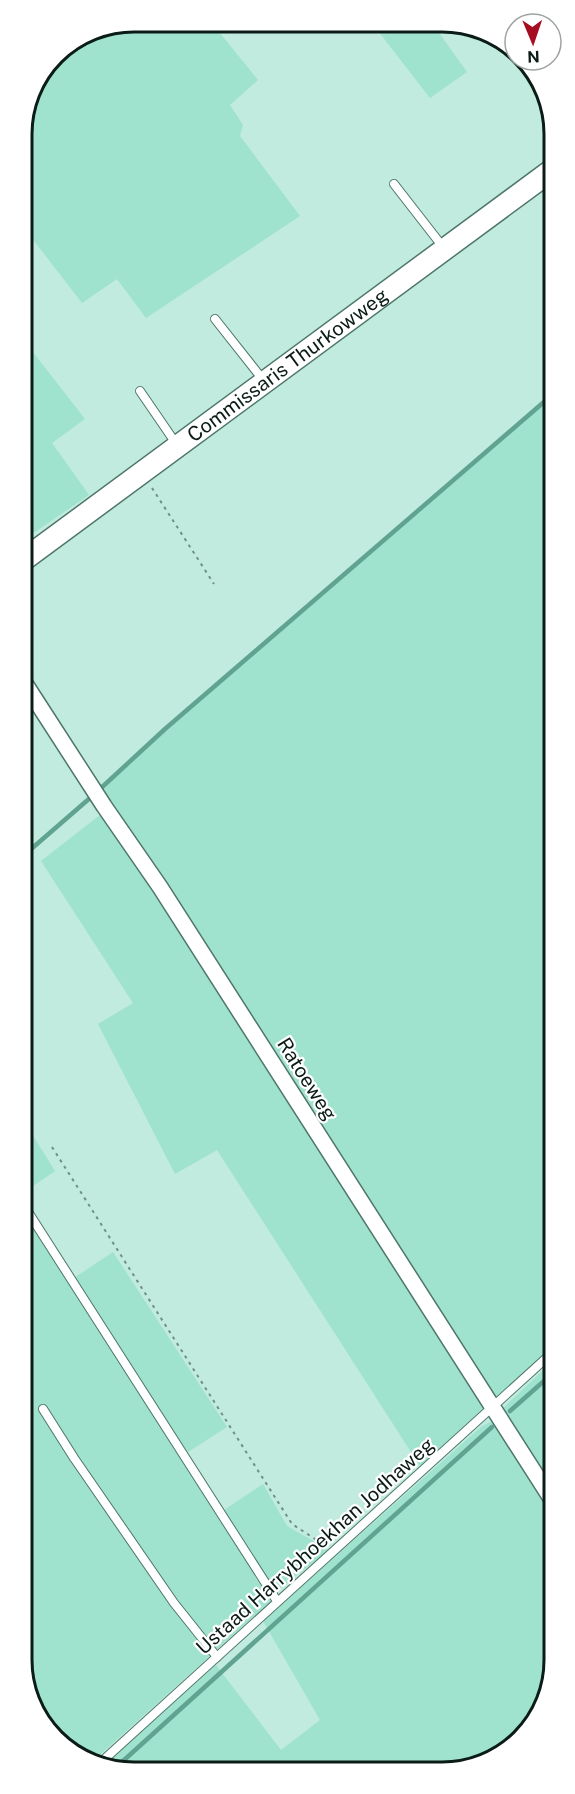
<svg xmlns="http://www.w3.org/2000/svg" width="575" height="1794" font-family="'Public Sans',sans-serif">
	<rect width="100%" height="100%" fill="#c0ebde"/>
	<g fill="#9fe2ce">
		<path d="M 134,21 L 211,22 L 258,80 L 230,105 L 243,125 L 240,136 L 300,216 L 146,318 L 117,279 L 82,303 L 21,224 L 21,126 L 33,84 L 59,49 Z"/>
		<path d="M 372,23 L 432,23 L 467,72 L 430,98 Z"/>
		<path d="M 25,342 L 85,419 L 52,443 L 89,495 L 35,532 L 30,532 L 22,526 L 22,345 Z"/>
		<path d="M 552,395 L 553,1348 L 494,1401 L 100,789 L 165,729 Z"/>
		<path d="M 100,815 L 106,816 L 484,1403 L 482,1412 L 420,1466 L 217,1150 L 175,1174 L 98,1024 L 133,1003 L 41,861 Z"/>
		<path d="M 22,1118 L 55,1171 L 23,1193 Z"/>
		<path d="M 23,1211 L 271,1601 L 93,1761 L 54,1740 L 23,1682 Z"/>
		<path d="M 113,1252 L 227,1427 L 188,1452 L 166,1423 L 74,1278 Z"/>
		<path d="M 553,1361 L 554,1495 L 502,1409 Z"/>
		<path d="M 494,1420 L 554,1510 L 554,1667 L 526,1735 L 463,1771 L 112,1771 L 103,1766 L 216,1665 L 281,1750 L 320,1720 L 263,1621 L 482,1426 Z"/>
		<path d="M 263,1484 L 287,1526 L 329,1550 L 278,1590 L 273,1582 L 270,1583 L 224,1510 Z"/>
	</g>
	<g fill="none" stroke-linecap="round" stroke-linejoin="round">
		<g stroke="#60a391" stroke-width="4.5">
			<path d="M 100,789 L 165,729 L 552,395"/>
			<path d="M 22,857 L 90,798"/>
			<path d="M 510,1411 L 553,1373"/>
			<path d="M 112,1771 L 492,1427"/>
		</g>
		<defs>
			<g id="lane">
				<path d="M 511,49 L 515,54"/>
				<path d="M 519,60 L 535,81"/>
				<path d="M 394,184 L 443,247"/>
				<path d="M 215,319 L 264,381"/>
				<path d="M 140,391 L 177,445"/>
				<path d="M 22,532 L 35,549"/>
				<path d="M 23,1204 L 277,1601"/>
				<path d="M 43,1409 L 74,1458 L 174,1603 L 217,1657"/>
				<path d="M 99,1764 L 553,1352"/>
			</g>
			<path id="street" d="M 22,679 L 104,806 L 160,887 L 554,1503"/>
			<g id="secondary">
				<path id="s1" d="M 22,561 L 552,170"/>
			</g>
		</defs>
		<use href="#lane" stroke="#4e766a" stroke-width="10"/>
		<use href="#street" stroke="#4e766a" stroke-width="18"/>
		<use href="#secondary" stroke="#4e766a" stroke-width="24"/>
		<g stroke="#708f86" stroke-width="2" stroke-dasharray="3 4.5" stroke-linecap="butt">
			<path d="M 152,488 L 214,584"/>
			<path d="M 52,1147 L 292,1524 L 315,1539 L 326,1543"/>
		</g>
		<use href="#lane" stroke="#fff" stroke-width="8"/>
		<use href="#street" stroke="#fff" stroke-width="15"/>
		<use href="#secondary" stroke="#fff" stroke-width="21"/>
	</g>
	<g text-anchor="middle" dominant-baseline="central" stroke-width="4.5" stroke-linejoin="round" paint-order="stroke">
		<g font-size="20" fill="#0b1c17" stroke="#fff">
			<text stroke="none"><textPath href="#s1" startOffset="330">Commissaris Thurkowweg</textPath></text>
			<text transform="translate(307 1079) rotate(58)">Ratoeweg</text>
			<text transform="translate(315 1546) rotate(-42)">Ustaad Harrybhoekhan Jodhaweg</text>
		</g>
	</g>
	<path d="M0 0H575V1794H0ZM134 32H442A102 102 0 0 1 544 134V1660A102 102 0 0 1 442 1762H134A102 102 0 0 1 32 1660V134A102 102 0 0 1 134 32Z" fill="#fff" fill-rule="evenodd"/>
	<path fill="none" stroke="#0b1c17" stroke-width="3" d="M134 32H442A102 102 0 0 1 544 134V1660A102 102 0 0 1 442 1762H134A102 102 0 0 1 32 1660V134A102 102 0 0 1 134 32Z"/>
	<g transform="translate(533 42) rotate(178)"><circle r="28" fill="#ffffff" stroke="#9da4a2" stroke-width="1.5"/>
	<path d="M0-4.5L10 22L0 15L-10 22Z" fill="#a60d20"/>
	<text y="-9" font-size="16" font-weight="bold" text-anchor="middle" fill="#0b1c17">N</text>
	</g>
</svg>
